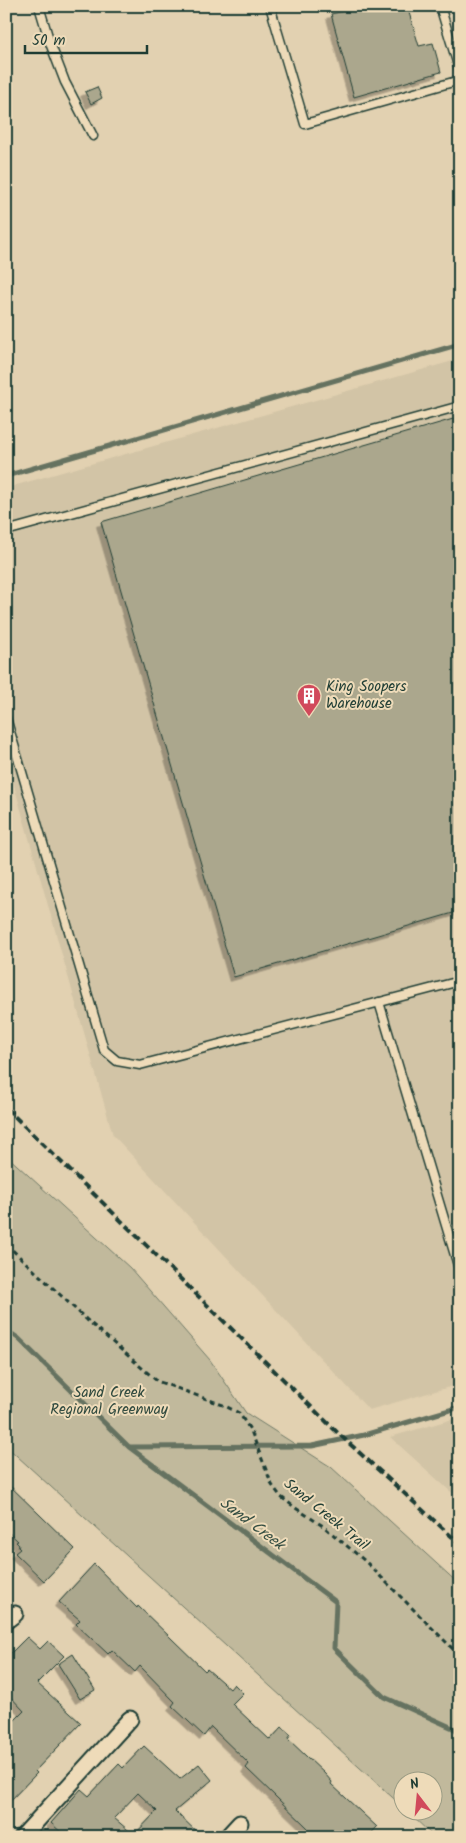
<svg xmlns="http://www.w3.org/2000/svg" width="466" height="1843" font-family="Kalam,sans-serif">
	<defs>
		<filter id="shadow"><feDropShadow dx="-4.5" dy="4.5" stdDeviation="0" flood-color="#0004"/></filter>
	</defs>
	<rect width="100%" height="100%" fill="#e2d1b1"/>
	<filter id="ink" filterUnits="userSpaceOnUse"><feTurbulence type="fractalNoise" baseFrequency=".02" numOctaves="2"/><feDisplacementMap in="SourceGraphic" scale="10" xChannelSelector="R" yChannelSelector="G"/><feConvolveMatrix kernelMatrix="1 2 1 2 8 2 1 2 1" color-interpolation-filters="sRGB"/></filter>
	<g filter="url(#ink)">
		<g fill="#d2c4a6">
			<path d="M 460,359 L 460,1384 L 369,1410 L 113,1135 L 6,757 L 6,488 Z"/>
			<path d="M 460,1417 L 460,1500 L 390,1437 Z"/>
		</g>
		<path fill="#c1b99c" stroke="#707b68" d="M 6,1155 L 130,1268 L 210,1360 L 246,1413 L 331,1467 L 460,1585 L 460,1837 L 434,1837 L 407,1811 L 434,1810 L 434,1780 L 404,1780 L 403,1807 L 6,1446 Z"/>
		<g fill="none" stroke-linecap="round" stroke-linejoin="round">
			<g stroke="#657261" stroke-width="5">
				<path d="M 6,476 L 460,344"/>
				<path d="M 6,1330 L 18,1338 L 129,1447 L 336,1602 L 334,1648 L 384,1697 L 455,1729 L 460,1734"/>
				<path d="M 130,1447 L 312,1446 L 364,1435 L 460,1407"/>
			</g>
		</g>
		<g fill="#aba78d" stroke="#1f3d34" fill-rule="evenodd" filter="url(#shadow)">
			<path d="M 343,6 L 407,6 L 419,46 L 433,43 L 441,72 L 354,97 L 331,14 L 344,11 Z"/>
			<path d="M 97,87 L 102,98 L 91,104 L 85,92 Z"/>
			<path d="M 460,417 L 460,911 L 234,977 L 101,522 Z"/>
			<path d="M 6,1482 L 75,1549 L 44,1581 L 15,1553 L 20,1549 L 18,1547 L 19,1545 L 16,1542 L 18,1541 L 6,1530 Z"/>
			<path d="M 94,1564 L 137,1608 L 138,1606 L 205,1671 L 207,1669 L 230,1689 L 234,1684 L 243,1693 L 232,1704 L 270,1740 L 282,1727 L 291,1735 L 288,1739 L 325,1774 L 332,1782 L 331,1784 L 377,1827 L 368,1837 L 300,1837 L 308,1828 L 246,1768 L 249,1764 L 211,1727 L 204,1736 L 172,1706 L 175,1702 L 140,1666 L 135,1672 L 112,1650 L 108,1654 L 76,1624 L 80,1620 L 59,1602 Z"/>
			<path d="M 27,1637 L 40,1649 L 48,1641 L 64,1656 L 37,1683 L 81,1723 L 35,1771 L 37,1773 L 6,1805 L 6,1729 L 24,1711 L 6,1692 L 6,1658 Z"/>
			<path d="M 73,1654 L 95,1690 L 80,1699 L 58,1664 Z"/>
			<path d="M 144,1746 L 180,1779 L 199,1764 L 212,1780 L 175,1811 L 202,1837 L 66,1837 L 51,1823 L 81,1789 L 89,1796 L 119,1764 L 123,1768 ZM 138,1793 L 157,1811 L 134,1835 L 114,1818 Z"/>
		</g>
		<g fill="none" stroke-linecap="round" stroke-linejoin="round">
			<defs>
				<g id="lane">
					<path d="M 39,6 L 50,43 L 65,82 L 93,136"/>
					<path d="M 270,6 L 305,124 L 460,80"/>
					<path d="M 440,6 L 460,72"/>
					<path d="M 6,531 L 460,406"/>
					<path d="M 6,718 L 104,1050 L 117,1061 L 140,1065 L 460,981"/>
					<path d="M 379,1002 L 460,1272"/>
				</g>
				<g id="street">
					<path d="M 6,1621 L 15,1614"/>
					<path d="M 22,1837 L 130,1719"/>
					<path d="M 227,1837 L 240,1823"/>
				</g>
			</defs>
			<use href="#lane" stroke="#1f3d34" stroke-width="11"/>
			<use href="#street" stroke="#1f3d34" stroke-width="19"/>
			<path stroke="#1f3d34" stroke-width="3" stroke-dasharray="5 4" stroke-linecap="butt" d="M 6,1244 L 87,1320 L 157,1381 L 223,1405 L 239,1413 L 251,1431 L 272,1485 L 281,1497 L 297,1509 L 323,1526 L 365,1561 L 460,1656"/>
			<use href="#lane" stroke="#eedbb9" stroke-width="8"/>
			<use href="#street" stroke="#eedbb9" stroke-width="15"/>
			<path stroke="#1f3d34" stroke-width="4" stroke-dasharray="8 4" stroke-linecap="butt" d="M 6,1108 L 340,1435 L 460,1544"/>
		</g>
	</g>
	<defs>
		<symbol id="building-pin" viewBox="-11 -11 22 30"><path d="M0 17L-7.5 6A9.5 9.5 0 1 1 7.5 6Z" fill="#d1495b" stroke="#eedbb9"/><path d="M-4-6H4V6H1V3H-1V6H-4ZM-2.5-4.3h1.7v1.8h-1.7ZM.8-4.3h1.7v1.8H.8ZM-2.5-1h1.7V.8h-1.7ZM.8-1h1.7V.8H.8Z" fill="#fff"/></symbol>
	</defs>
	<g fill-rule="evenodd">
		<use href="#building-pin" x="295" y="682" width="28" height="38"/>
	</g>
	<g text-anchor="middle" dominant-baseline="central" stroke-width="4" stroke-linejoin="round" paint-order="stroke">
		<g font-size="15" fill="#1f3d34" stroke="#eedbb9" text-anchor="start">
			<text x="326" y="687">King Soopers<tspan x="326" dy="17">Warehouse</tspan></text>
		</g>
		<g font-size="15" fill="#2f493e" stroke="#eedbb9">
			<text x="109" y="1393">Sand Creek<tspan x="109" dy="17">Regional Greenway</tspan></text>
		</g>
		<g font-size="15" fill="#1f3d34" stroke="#eedbb9">
			<text transform="translate(326 1515) rotate(39)">Sand Creek Trail</text>
		</g>
		<g font-size="16" font-style="italic" fill="#364f43" stroke="#eedbb9">
			<text transform="translate(252 1524) rotate(37)">Sand Creek</text>
		</g>
	</g>
	<rect width="466" height="1843" fill="none" stroke="#eedbb9" stroke-width="25"/>
	<rect x="12" y="12" width="441" height="1818" fill="none" stroke="#1f3d34" stroke-width="2" filter="url(#ink)"/>
	<g transform="translate(418 1796) rotate(344)"><circle r="24" fill="#eedbb9" stroke="#9b9c84"/>
	<path d="M0-4L9 19L0 12L-9 19Z" fill="#d1495b"/>
	<text y="-8" font-size="14" font-weight="bold" text-anchor="middle" fill="#1f3d34">N</text>
	</g>
	<path d="M25 45v8h122v-8" fill="none" stroke="#1f3d34" stroke-width="2.5"/>
	<text x="32" y="45" font-size="15" fill="#1f3d34" stroke="#eedbb9" stroke-width="4" paint-order="stroke">50 m</text>
</svg>
